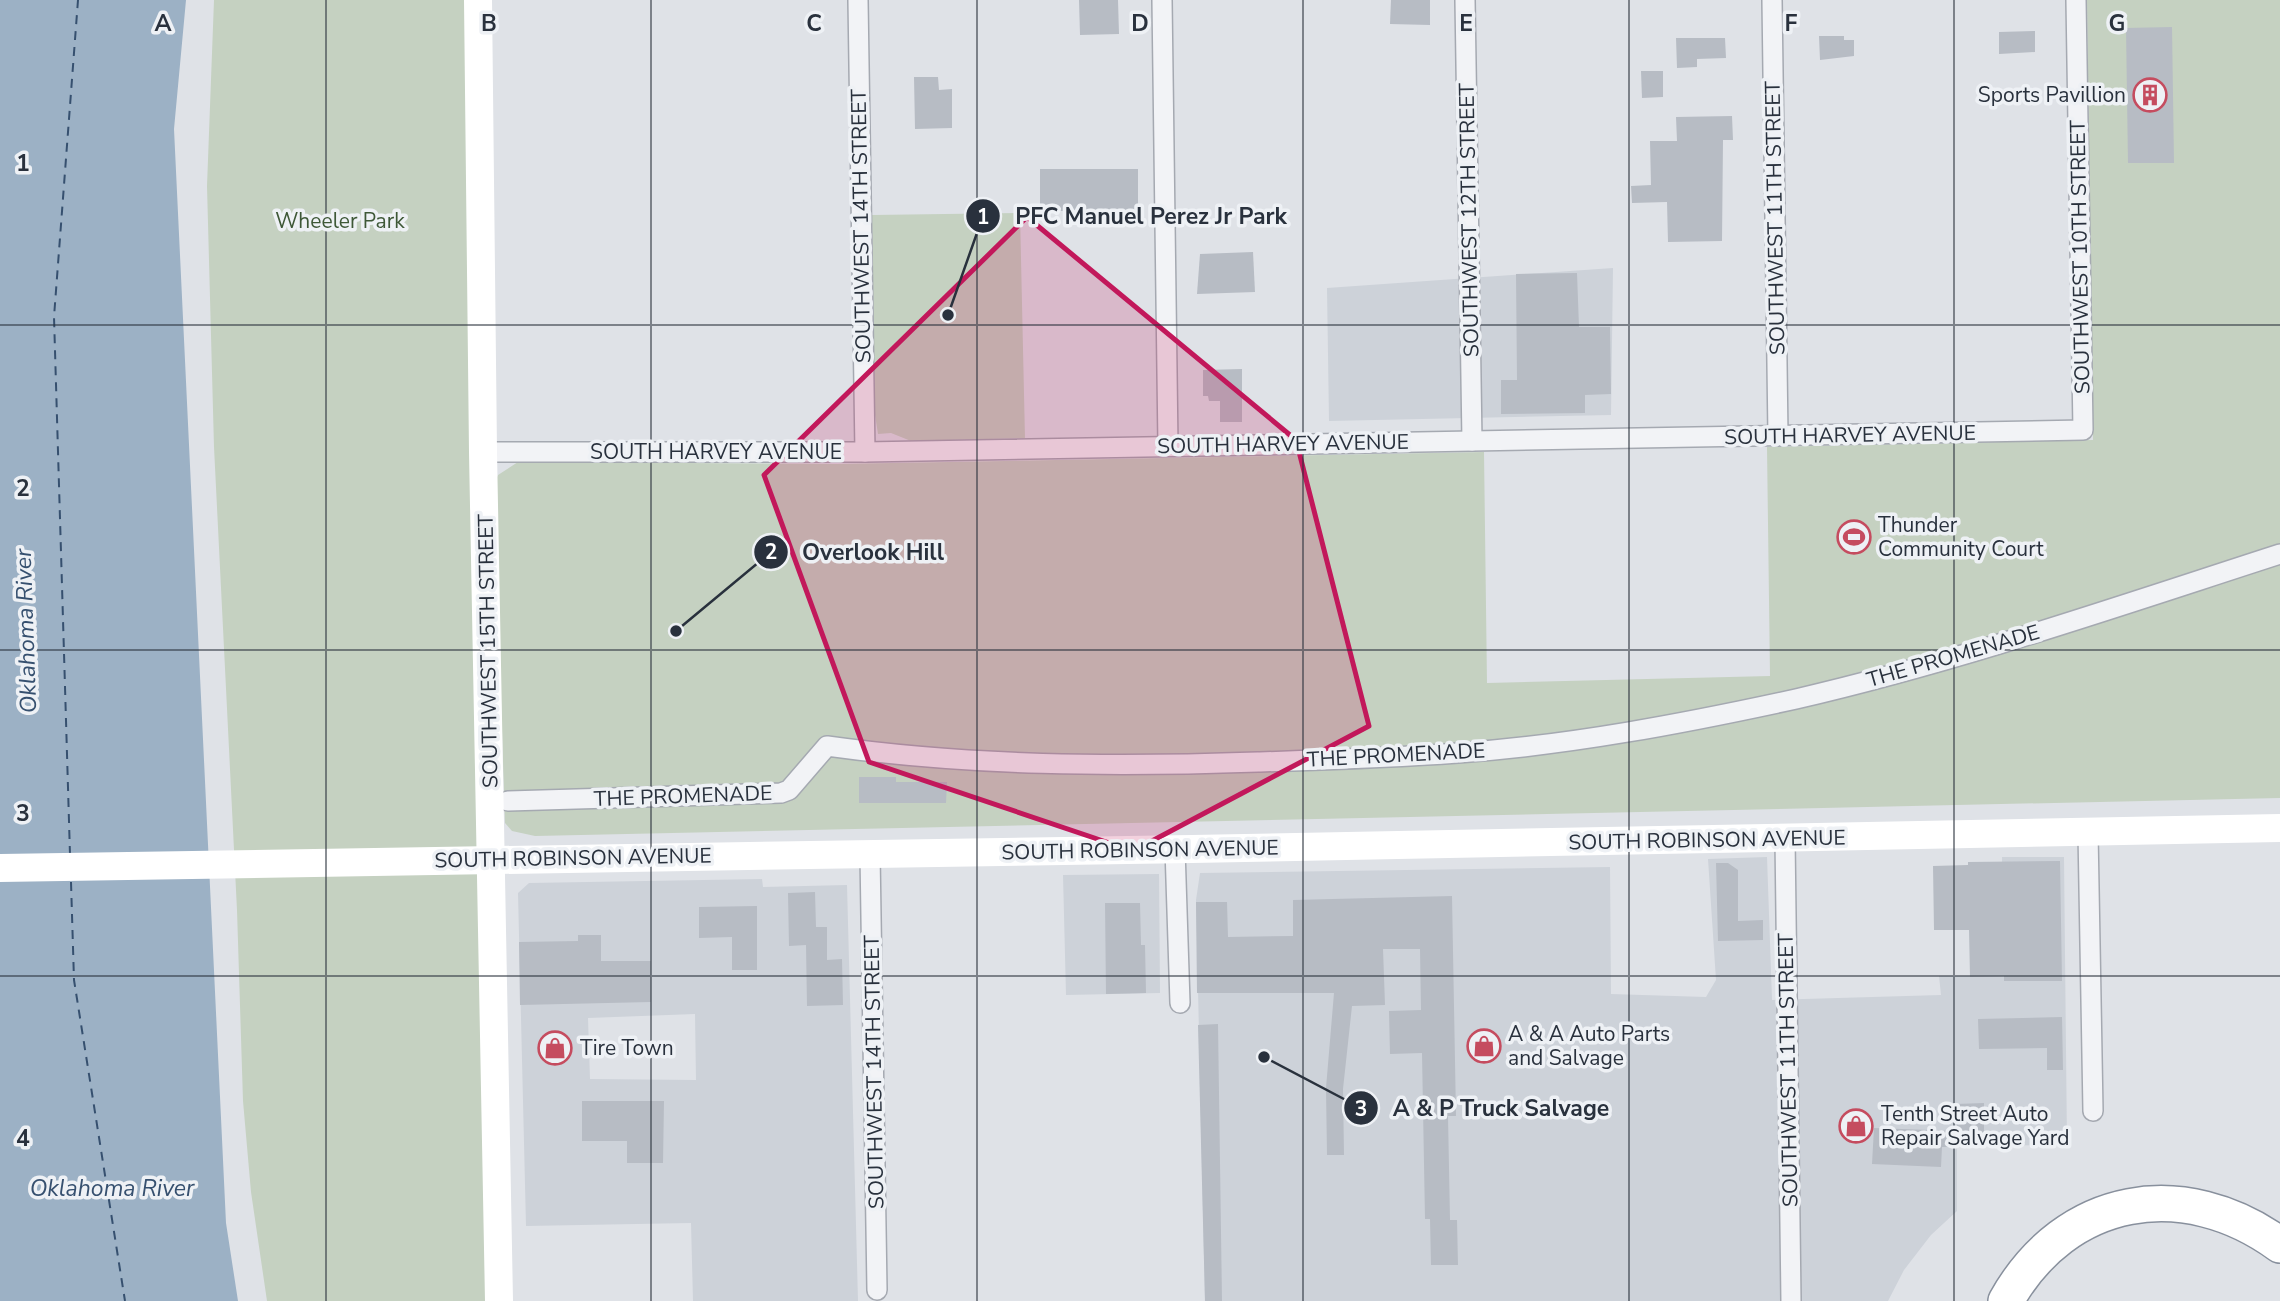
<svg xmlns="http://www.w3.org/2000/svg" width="2280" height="1301" font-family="'Nunito Sans',sans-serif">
	<rect width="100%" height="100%" fill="#dfe2e7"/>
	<g fill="#cdd2d9" fill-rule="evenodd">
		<path d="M 1613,268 L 1611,415 L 1329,421 L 1327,288 Z"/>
		<path d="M 1767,857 L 1772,1000 L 1941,995 L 1939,976 L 2004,976 L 2002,857 L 2064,857 L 2067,1145 L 1957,1146 L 1957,1211 L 1931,1235 L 1904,1270 L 1888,1301 L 1205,1301 L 1196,900 L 1200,873 L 1610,867 L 1611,994 L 1706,997 L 1716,980 L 1708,859 Z"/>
		<path d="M 1159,874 L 1160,993 L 1066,995 L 1063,875 Z"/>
		<path d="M 762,879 L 763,887 L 847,885 L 858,1301 L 693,1301 L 691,1223 L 526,1226 L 518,893 L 529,883 ZM 695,1014 L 696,1080 L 590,1079 L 588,1018 Z"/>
	</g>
	<g fill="#c5d1c1">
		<path d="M 214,0 L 469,0 L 488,1301 L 267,1301 L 251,1192 L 243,1101 L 237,910 L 214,447 L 207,186 Z"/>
		<path d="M 2087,0 L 2280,0 L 2280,798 L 535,836 L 512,831 L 505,823 L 494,484 L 498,475 L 518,462 L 836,464 L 1484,452 L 1487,683 L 1770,676 L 1767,447 L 2093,440 Z"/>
		<path d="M 1020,213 L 1025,438 L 911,441 L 891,433 L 878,434 L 875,415 L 872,215 Z"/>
	</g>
	<path fill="#9cb1c5" d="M 0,0 L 186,0 L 174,129 L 226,1223 L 238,1301 L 0,1301 Z"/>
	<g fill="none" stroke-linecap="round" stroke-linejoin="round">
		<g stroke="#36506f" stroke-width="2" stroke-dasharray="9 7" stroke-linecap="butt">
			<path d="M 70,855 L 54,317 L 78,0"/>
			<path d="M 71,882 L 74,980 L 125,1301"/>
		</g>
	</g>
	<g fill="#b7bcc4">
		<path d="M 1079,0 L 1118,0 L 1119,34 L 1080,35 Z"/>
		<path d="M 1391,0 L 1430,0 L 1430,25 L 1390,24 Z"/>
		<path d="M 2172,27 L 2174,163 L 2128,163 L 2126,28 Z"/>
		<path d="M 2035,31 L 2035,52 L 1999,54 L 1999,32 Z"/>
		<path d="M 1819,36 L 1844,36 L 1844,40 L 1854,40 L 1854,56 L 1820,60 Z"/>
		<path d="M 1676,38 L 1725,38 L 1726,58 L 1697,59 L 1697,67 L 1677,68 Z"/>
		<path d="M 1641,71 L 1663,71 L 1663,97 L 1642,98 Z"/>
		<path d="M 914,77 L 938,77 L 939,90 L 952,89 L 952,128 L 915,129 Z"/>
		<path d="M 1732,116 L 1733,140 L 1723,140 L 1722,241 L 1668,242 L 1667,202 L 1632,203 L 1631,186 L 1651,185 L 1650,141 L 1677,141 L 1676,117 Z"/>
		<rect x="1040" y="169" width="98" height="42"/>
		<path d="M 1253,252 L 1255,292 L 1197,294 L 1200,254 Z"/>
		<path d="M 1577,273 L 1579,327 L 1610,327 L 1611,394 L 1585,395 L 1585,413 L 1501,414 L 1501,380 L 1517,380 L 1516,274 Z"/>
		<path d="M 1242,369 L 1242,422 L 1220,422 L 1220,401 L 1209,401 L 1208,396 L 1203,396 L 1203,370 Z"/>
		<path d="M 859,777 L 896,777 L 896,782 L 947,782 L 946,803 L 859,803 Z"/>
		<path d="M 2060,861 L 2062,981 L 2004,981 L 2004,976 L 1970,977 L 1969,930 L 1934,930 L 1933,866 L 1968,865 L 1968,862 Z"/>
		<path d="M 1716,863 L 1728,863 L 1738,870 L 1738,921 L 1763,920 L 1763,940 L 1718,941 Z"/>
		<path d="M 815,892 L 816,927 L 827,927 L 827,960 L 842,959 L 843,1005 L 807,1006 L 806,945 L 789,946 L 788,893 Z"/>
		<path d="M 1452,896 L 1456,1116 L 1448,1116 L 1450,1220 L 1457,1220 L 1458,1265 L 1431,1265 L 1430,1219 L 1425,1219 L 1422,1053 L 1390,1054 L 1389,1011 L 1421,1010 L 1420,949 L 1383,949 L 1385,1005 L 1352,1006 L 1343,1089 L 1344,1155 L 1327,1155 L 1326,1088 L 1334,993 L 1197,993 L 1196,902 L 1227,902 L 1228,937 L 1293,936 L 1293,900 Z"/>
		<path d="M 1105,903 L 1140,903 L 1141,945 L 1145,945 L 1146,993 L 1106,994 Z"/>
		<path d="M 757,906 L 757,970 L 732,970 L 732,937 L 699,938 L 699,907 Z"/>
		<path d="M 578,935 L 601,935 L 601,961 L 651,961 L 651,1002 L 520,1005 L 519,942 L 578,941 Z"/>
		<path d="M 2062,1017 L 2063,1070 L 2047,1070 L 2047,1048 L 1979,1049 L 1978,1019 Z"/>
		<path d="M 1218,1024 L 1222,1301 L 1205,1301 L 1198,1025 Z"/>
		<path d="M 582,1101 L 664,1101 L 663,1163 L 627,1163 L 627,1141 L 582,1141 Z"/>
		<path d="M 1984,1103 L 1984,1146 L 1942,1147 L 1941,1167 L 1872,1164 L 1874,1128 L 1957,1131 L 1956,1104 Z"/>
	</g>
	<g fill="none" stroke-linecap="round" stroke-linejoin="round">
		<defs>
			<g id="street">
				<path d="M 858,0 L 865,452"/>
				<path d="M 1162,0 L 1168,446"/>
				<path d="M 1465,0 L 1472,441"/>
				<path d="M 1772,0 L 1778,436"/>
				<path d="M 483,452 L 865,452 L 2083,430 L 2076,0"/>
				<path d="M 508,801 L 781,793 L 789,790 L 827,746 C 970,766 1114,767 1258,762 C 1324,760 1391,758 1458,753 C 1571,745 1686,723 1796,699 C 1960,661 2119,606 2280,554"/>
				<path d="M 2088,832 L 2093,1111"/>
				<path d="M 1785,838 L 1791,1301"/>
				<path d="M 1175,849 L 1180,1003"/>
				<path d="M 870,854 L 877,1290"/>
			</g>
			<path id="highway" d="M 2006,1301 C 2066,1194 2184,1175 2280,1245"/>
		</defs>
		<use href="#street" stroke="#a5a9b1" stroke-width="22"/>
		<use href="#highway" stroke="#88909d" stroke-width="38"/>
		<use href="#street" stroke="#f2f3f6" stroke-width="19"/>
		<g stroke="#fff" stroke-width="28">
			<path d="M 478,0 L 483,452 L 499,1301"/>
			<path d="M 0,868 L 1192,849 L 2280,828"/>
		</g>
		<use href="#highway" stroke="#fff" stroke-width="35"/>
	</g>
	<path fill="#c2185b" fill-opacity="0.2" stroke="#c2185b" stroke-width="5" stroke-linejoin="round" d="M 1027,217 L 1296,440 L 1369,726 L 1133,851 L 869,762 L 764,475 Z"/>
	<path fill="none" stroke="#29313d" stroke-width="2" stroke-opacity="0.55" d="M 326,0 L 326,1301M 651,0 L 651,1301M 977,0 L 977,1301M 1303,0 L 1303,1301M 1629,0 L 1629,1301M 1954,0 L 1954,1301M 0,325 L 2280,325M 0,650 L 2280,650M 0,976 L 2280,976"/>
	<defs>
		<symbol id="building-ring" viewBox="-11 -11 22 22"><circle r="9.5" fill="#eef1f5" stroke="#c54c5f" stroke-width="1.5"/><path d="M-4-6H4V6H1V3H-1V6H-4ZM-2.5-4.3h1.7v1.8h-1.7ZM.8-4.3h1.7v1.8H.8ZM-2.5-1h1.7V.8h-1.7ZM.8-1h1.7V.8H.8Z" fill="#c54c5f"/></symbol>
		<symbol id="stadium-ring" viewBox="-11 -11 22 22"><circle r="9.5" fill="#eef1f5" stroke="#c54c5f" stroke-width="1.5"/><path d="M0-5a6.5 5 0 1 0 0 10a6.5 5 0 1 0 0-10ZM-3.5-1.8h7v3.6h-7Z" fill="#c54c5f"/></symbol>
		<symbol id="shop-ring" viewBox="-11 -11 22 22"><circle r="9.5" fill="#eef1f5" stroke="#c54c5f" stroke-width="1.5"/><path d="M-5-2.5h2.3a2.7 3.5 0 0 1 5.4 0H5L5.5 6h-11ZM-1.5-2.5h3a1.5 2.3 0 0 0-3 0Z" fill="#c54c5f"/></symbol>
	</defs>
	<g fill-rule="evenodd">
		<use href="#building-ring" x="2131" y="76" width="38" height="38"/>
		<use href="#stadium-ring" x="1835" y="518" width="38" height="38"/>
		<use href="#shop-ring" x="1465" y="1027" width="38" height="38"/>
		<use href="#shop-ring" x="536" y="1029" width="38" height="38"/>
		<use href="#shop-ring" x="1837" y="1107" width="38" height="38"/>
	</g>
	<g text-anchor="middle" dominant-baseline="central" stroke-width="7" stroke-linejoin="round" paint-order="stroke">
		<g font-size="21" fill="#29313d" stroke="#eef1f5" text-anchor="start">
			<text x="2126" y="95" text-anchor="end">Sports Pavillion</text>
			<text x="1878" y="525">Thunder<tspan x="1878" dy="24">Community Court</tspan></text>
			<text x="1508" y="1034">A &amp; A Auto Parts<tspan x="1508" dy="24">and Salvage</tspan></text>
			<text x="580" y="1048">Tire Town</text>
			<text x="1881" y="1114">Tenth Street Auto<tspan x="1881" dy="24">Repair Salvage Yard</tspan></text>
		</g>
		<g font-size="21" fill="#29313d" stroke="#eef1f5">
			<text transform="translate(1775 218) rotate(-91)">SOUTHWEST 11TH STREET</text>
			<text transform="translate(1469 220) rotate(-91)">SOUTHWEST 12TH STREET</text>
			<text transform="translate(861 226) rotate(-91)">SOUTHWEST 14TH STREET</text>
			<text transform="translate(2080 257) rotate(-91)">SOUTHWEST 10TH STREET</text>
			<text transform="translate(1850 435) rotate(-1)">SOUTH HARVEY AVENUE</text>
			<text transform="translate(1283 444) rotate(-1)">SOUTH HARVEY AVENUE</text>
			<text x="716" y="452">SOUTH HARVEY AVENUE</text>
			<text transform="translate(488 651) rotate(-91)">SOUTHWEST 15TH STREET</text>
			<text transform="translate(1953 656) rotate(-16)">THE PROMENADE</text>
			<text transform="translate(1396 755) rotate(-3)">THE PROMENADE</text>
			<text transform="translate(683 796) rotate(-2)">THE PROMENADE</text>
			<text transform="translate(1707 840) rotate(-1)">SOUTH ROBINSON AVENUE</text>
			<text transform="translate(1140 850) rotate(-1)">SOUTH ROBINSON AVENUE</text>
			<text transform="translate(573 858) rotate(-1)">SOUTH ROBINSON AVENUE</text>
			<text transform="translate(1788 1070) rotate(-91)">SOUTHWEST 11TH STREET</text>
			<text transform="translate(874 1072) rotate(-91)">SOUTHWEST 14TH STREET</text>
		</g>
		<g font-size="21" fill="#3e5837" stroke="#eef1f5">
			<text x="340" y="221">Wheeler Park</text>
		</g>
		<g font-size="23" font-style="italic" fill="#36506f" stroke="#eef1f5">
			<text transform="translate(26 631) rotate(-92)">Oklahoma River</text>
			<text x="112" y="1188">Oklahoma River</text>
		</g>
	</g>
	<g font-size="23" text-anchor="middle" font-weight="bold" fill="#29313d" stroke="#eef1f5" stroke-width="7" stroke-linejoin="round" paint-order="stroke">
		<text x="163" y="31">A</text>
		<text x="489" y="31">B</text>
		<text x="814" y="31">C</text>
		<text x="1140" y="31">D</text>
		<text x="1466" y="31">E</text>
		<text x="1791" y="31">F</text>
		<text x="2117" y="31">G</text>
		<text x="23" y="171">1</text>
		<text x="23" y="496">2</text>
		<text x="23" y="821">3</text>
		<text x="23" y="1146">4</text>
	</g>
	<path fill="none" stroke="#29313d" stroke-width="2.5" d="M948 315L983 216M676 631L771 552M1264 1057L1361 1108"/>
	<g fill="#29313d" stroke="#eef1f5" stroke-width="2.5">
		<circle cx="948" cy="315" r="7"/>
		<circle cx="676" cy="631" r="7"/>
		<circle cx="1264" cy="1057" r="7"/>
		<circle cx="983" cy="216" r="18"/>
		<circle cx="771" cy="552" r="18"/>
		<circle cx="1361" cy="1108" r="18"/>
	</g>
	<g font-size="21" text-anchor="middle" font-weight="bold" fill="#fff">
		<text x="983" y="224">1</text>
		<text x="771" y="559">2</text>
		<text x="1361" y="1116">3</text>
	</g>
	<g font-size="23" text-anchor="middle" font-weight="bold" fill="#29313d" stroke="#eef1f5" stroke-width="7" stroke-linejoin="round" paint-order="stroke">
		<text x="1151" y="224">PFC Manuel Perez Jr Park</text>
		<text x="873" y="560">Overlook Hill</text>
		<text x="1501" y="1116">A &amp; P Truck Salvage</text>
	</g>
</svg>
